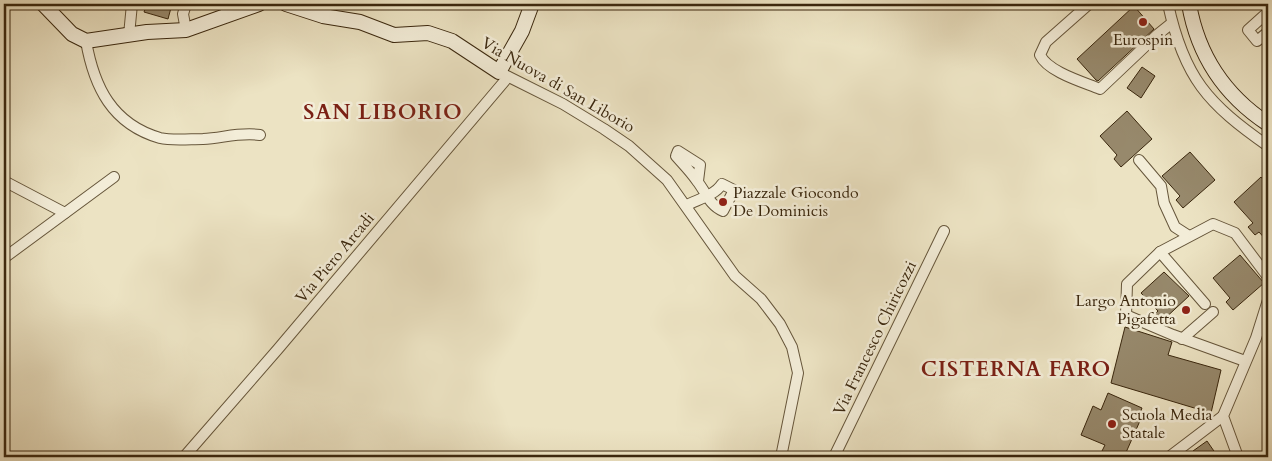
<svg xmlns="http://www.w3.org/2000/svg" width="1272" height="461" font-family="Cardo,serif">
	<rect width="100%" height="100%" fill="#ece3c3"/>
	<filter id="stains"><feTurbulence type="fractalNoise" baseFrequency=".004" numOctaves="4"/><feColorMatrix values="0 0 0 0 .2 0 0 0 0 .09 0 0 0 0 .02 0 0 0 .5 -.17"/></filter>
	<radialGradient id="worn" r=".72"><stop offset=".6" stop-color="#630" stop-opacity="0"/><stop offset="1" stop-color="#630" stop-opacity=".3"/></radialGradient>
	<g fill="#97896c" stroke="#3a270e">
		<path d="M 147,4 L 172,4 L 168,19 L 144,12 Z"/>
		<path d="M 1134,6 L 1154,29 L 1098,81 L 1096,80 L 1077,59 Z"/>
		<path d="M 1142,67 L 1155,76 L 1141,98 L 1127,88 Z"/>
		<path d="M 1127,111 L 1152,139 L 1121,167 L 1114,159 L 1117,155 L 1100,136 Z"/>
		<path d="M 1190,152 L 1215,180 L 1183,208 L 1176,200 L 1180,196 L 1162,176 Z"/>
		<path d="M 1261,177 L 1268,185 L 1268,242 L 1259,232 L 1255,235 L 1248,227 L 1253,223 L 1234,202 Z"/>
		<path d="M 1240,255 L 1264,283 L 1233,310 L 1226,302 L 1230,298 L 1213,278 Z"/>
		<path d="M 1164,272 L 1189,296 L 1161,322 L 1152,317 L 1158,311 L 1141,293 Z"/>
		<path d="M 1125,327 L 1172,342 L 1168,355 L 1221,370 L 1211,413 L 1111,383 Z"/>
		<path d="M 1108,393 L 1142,408 L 1140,413 L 1143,414 L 1124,457 L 1099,457 L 1105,445 L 1081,435 L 1093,406 L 1101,410 Z"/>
		<path d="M 1207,441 L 1216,454 L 1212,457 L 1197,457 L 1193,451 Z"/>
	</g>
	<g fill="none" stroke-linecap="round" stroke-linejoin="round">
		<defs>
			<g id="street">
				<path d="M 186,4 L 183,14 L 186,30"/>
				<path d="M 1089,4 L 1046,42 L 1040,55 C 1048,72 1083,82 1100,89 L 1157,35 L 1172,23"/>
				<path d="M 1168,4 C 1184,78 1208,104 1268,146"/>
				<path d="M 1268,12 L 1248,30 L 1257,41 L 1268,32"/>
				<path d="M 129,35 L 132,4"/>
				<path d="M 86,41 C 94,87 112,124 160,138 C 172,141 190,139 203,139 C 223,138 239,132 260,135"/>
				<path d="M 499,72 L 563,104 L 604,129 L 629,146 L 667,180 L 735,276 L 761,299 L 780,324 L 792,347 L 798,373 L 781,457"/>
				<path d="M 1139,160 L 1161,186 L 1164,203 L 1175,227 L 1189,236"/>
				<path d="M 4,181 L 65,213"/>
				<path d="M 687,205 C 699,199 715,195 722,184 L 734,190 L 723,211 C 709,205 706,192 697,181 C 691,172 683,164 676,156 L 678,151 L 700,165 L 698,181"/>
				<path d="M 1160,252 L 1205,304"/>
				<path d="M 4,258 L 114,177"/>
				<path d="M 1182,339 L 1213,312"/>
				<path d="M 1245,361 L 1173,335 L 1126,315 L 1127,284 L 1160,252 L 1213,224 L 1235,233 L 1268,277"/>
				<path d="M 184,457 L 278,349 L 508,77"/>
				<path d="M 834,457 L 944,231"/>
				<path d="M 1169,457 L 1223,416"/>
				<path d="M 1238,457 L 1223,416 L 1256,338 L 1268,300"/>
			</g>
			<g id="secondary">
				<path d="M 43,4 L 72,34 L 86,41 L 147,32 L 186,30 L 259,4"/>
				<path d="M 286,4 L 323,16 L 360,22 L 394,35 L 428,33 L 452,41 L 499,72 L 522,31 L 532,4"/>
				<path d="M 1189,4 C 1198,56 1224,95 1268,124"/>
			</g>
		</defs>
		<use href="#street" stroke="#66563b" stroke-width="12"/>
		<use href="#secondary" stroke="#3a270e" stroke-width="16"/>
		<use href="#street" stroke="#f3edd8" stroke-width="10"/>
		<use href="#secondary" stroke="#f3edd8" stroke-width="14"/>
	</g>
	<g fill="#8f2418" stroke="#f3edd8" stroke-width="2">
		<circle cx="1143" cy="22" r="5"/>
		<circle cx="723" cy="202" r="5"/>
		<circle cx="1186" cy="310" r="5"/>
		<circle cx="1112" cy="424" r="5"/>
	</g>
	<g text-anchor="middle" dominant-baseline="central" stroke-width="5" stroke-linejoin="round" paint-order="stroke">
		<g font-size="16" fill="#3a270e" stroke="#f3edd8" text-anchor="start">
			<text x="1143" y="40" text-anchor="middle">Eurospin</text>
			<text x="733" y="193">Piazzale Giocondo<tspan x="733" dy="18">De Dominicis</tspan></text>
			<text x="1176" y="301" text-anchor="end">Largo Antonio<tspan x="1176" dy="18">Pigafetta</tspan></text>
			<text x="1122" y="415">Scuola Media<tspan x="1122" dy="18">Statale</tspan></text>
		</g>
		<g font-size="16" fill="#3a270e" stroke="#f3edd8">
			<text transform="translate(558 85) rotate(30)">Via Nuova di San Liborio</text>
			<text transform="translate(335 258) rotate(-50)">Via Piero Arcadi</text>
			<text transform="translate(875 338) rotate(-64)">Via Francesco Chiricozzi</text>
		</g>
		<g font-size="21" font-weight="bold" letter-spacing="1" fill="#7a1f14" stroke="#f3edd8">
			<text x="383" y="112">SAN LIBORIO</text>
			<text x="1016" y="369">CISTERNA FARO</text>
		</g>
	</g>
	<rect width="1272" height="461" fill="none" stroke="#ece3c3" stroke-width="20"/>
	<rect x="5" y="5" width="1262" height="451" fill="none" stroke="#3a270e" stroke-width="2.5"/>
	<rect x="10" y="10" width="1252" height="441" fill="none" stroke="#3a270e"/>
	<rect width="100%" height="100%" filter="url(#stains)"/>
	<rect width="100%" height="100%" fill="url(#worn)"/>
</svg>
